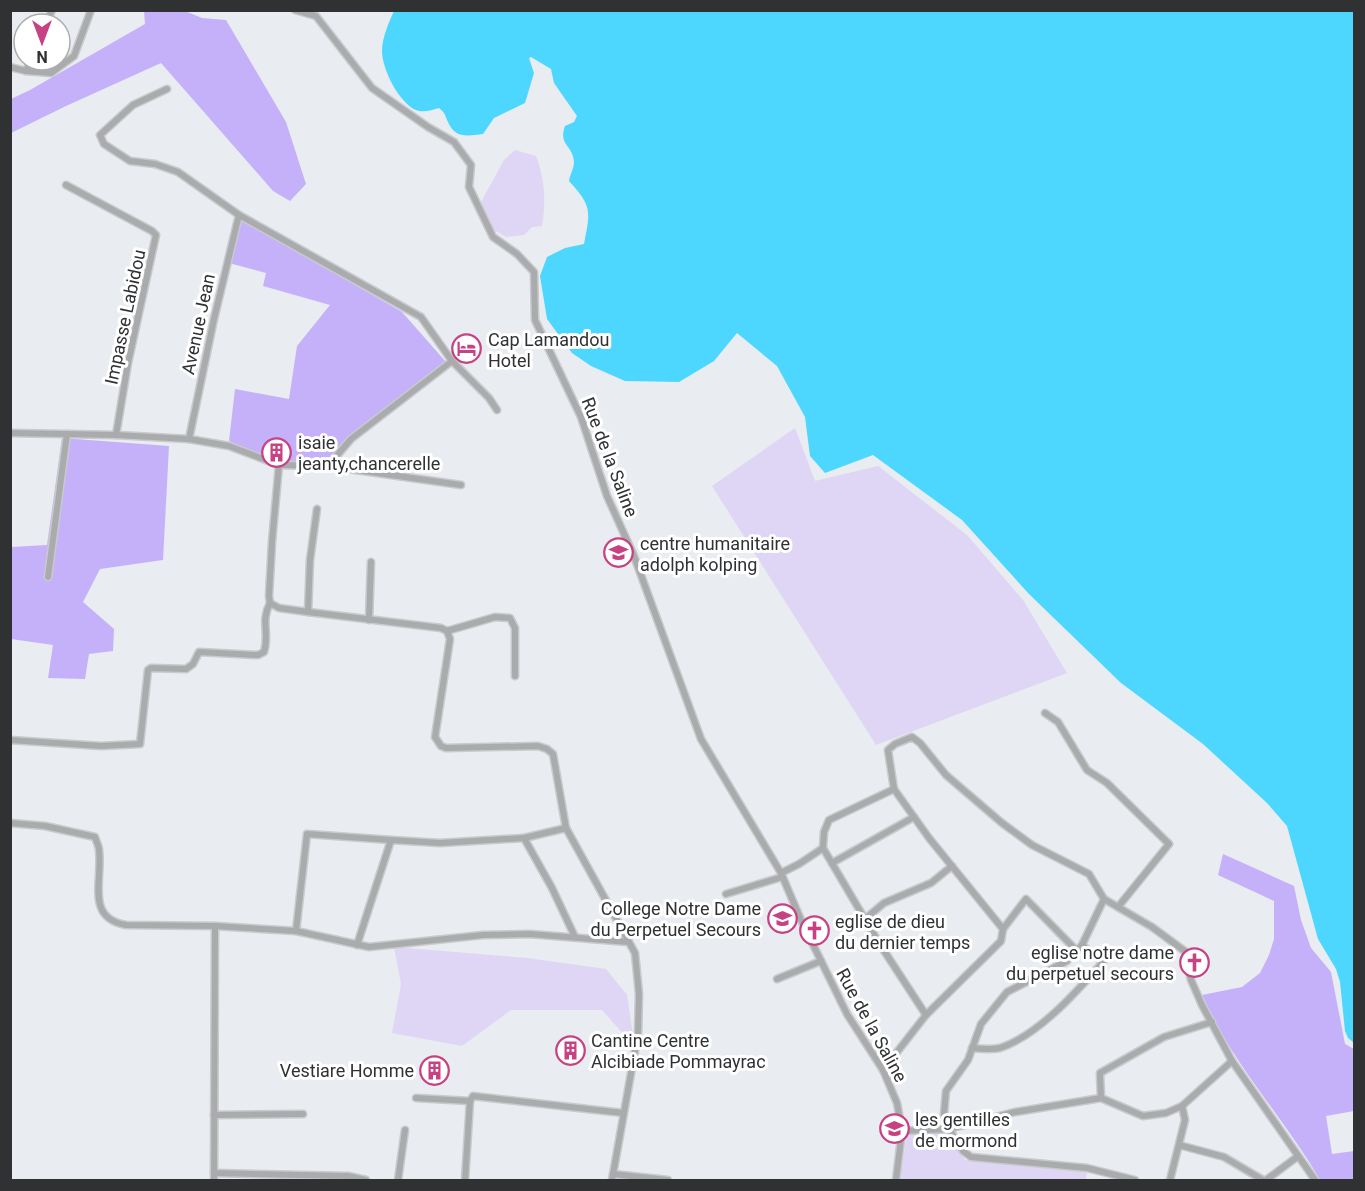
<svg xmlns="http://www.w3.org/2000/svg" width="1365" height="1191" font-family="Roboto,sans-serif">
	<rect width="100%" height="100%" fill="#e9ecf0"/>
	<g fill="#ded6f4">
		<path d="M 515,150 L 536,156 C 545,180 546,202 542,226 L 532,227 L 524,235 L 506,237 L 491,228 L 481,202 L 504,160 Z"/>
		<path d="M 795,428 L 815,481 L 878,466 L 967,535 L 1023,600 L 1067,673 L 876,745 L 712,486 Z"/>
		<path d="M 394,947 L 527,958 L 606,969 L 627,995 L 633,1035 L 628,1039 L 602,1010 L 511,1010 L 462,1046 L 392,1033 L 401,984 Z"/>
		<path d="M 947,1133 L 965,1160 L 1087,1171 L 1086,1180 L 900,1180 L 907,1134 Z"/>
	</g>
	<g fill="#c5b1f9">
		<path d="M 144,11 L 185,11 L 202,18 L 226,20 L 286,122 L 306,184 L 290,201 L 273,191 L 161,63 L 66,106 L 11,133 L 11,99 L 30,90 L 145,24 Z"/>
		<path d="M 241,219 L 402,312 L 446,362 L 348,437 L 326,463 L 273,461 L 229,441 L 235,389 L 289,399 L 297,346 L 330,305 L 263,286 L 266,273 L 229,263 Z"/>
		<path d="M 62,438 L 169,446 L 163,560 L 100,569 L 83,602 L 114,629 L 113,651 L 89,654 L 85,679 L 48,678 L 53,645 L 11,639 L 12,547 L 47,545 Z"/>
		<path d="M 1223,854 L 1294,886 L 1301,920 L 1311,948 L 1331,972 L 1345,1044 L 1354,1049 L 1354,1111 L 1326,1116 L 1332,1154 L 1354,1151 L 1354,1180 L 1320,1180 C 1290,1128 1249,1082 1219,1029 C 1213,1018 1208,1007 1202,995 L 1242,987 L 1260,973 L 1269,955 L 1274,939 L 1274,901 L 1218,875 Z"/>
	</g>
	<path fill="#4dd7fe" d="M 394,11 L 1354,11 L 1354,1043 L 1348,1038 L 1345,1031 L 1340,982 L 1336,969 L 1318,939 L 1287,826 L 1267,803 L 1203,744 L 1121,683 L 1029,594 L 962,520 L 873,455 L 825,473 L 810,456 L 805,417 L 777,366 L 737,333 L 714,361 L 679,382 L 625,381 L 591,366 L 572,353 L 547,319 L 540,276 L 547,257 L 565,248 L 584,244 C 590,212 593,207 569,181 C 570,175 574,168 574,162 C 573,145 558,145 565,126 L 574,122 L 577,116 L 554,83 L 551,69 L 531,57 L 529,58 L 534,73 L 525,103 L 494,118 L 483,134 C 466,136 455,139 447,120 C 445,114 444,112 439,108 C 432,110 423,113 416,110 C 399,103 382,69 382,51 C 382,38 389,22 394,11 Z"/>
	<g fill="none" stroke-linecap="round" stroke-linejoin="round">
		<defs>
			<g id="minor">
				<path d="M 295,10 L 316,16 L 372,88 L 428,127 L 454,142 L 471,165 L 469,187 L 493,237 L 517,254 L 534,272 L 535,320 L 581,417 L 607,496 L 634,556 L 701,739 L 781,873 L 801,920 L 847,1014 L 883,1070 L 897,1103 L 902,1131 L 896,1180"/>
				<path d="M 46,24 L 52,10"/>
				<path d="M 10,67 L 26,71 L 31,60"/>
				<path d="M 26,71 L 51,73 L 74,56 L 91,10"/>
				<path d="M 167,89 L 133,105 L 100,135 L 104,144 L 130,161 L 155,164 L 178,172 L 239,215 L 421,317 L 452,361 L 489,398 L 497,410"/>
				<path d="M 66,185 L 152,231 L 156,235 L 128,363 L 116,435"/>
				<path d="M 10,433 L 116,435 L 189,439 L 229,446 L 279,465 L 272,542 L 269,596 L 270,603 L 279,608 L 308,612 L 441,628 L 447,631 L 450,639 L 435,737 L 441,746 L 446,748 L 538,746 L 547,749 L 553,754 L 566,828 L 635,953 L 639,994 L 638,1034 L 612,1180"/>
				<path d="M 189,439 L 214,319 L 239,215"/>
				<path d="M 279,465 L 328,466 L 351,439 L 452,361"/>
				<path d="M 328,466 L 461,485"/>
				<path d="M 48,577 L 67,434"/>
				<path d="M 308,612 L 310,560 L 317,509"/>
				<path d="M 369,620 L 371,562"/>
				<path d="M 447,631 L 495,617 L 510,618 L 515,628 L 515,676"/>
				<path d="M 1045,713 L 1058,722 L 1087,770 L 1107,783 L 1169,844 L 1118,907"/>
				<path d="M 10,740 L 101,746 L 140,744 L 148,670 L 151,668 L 186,669 L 193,664 L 199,652 L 258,655 L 264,652 C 270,633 260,622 270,603"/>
				<path d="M 894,789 L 829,820 L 824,832 L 823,848 L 879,943 L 926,1015"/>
				<path d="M 10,823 L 45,826 L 95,837 C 96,841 99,846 99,850 C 103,880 85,918 126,925 L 215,926 L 296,931 L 369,947 L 483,935 L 530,934 L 628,942"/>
				<path d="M 524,838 L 566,828"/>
				<path d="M 832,863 L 914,817"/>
				<path d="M 781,873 L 799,864 L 823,848"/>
				<path d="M 726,894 L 782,877"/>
				<path d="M 1104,899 L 1152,927 L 1186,952 L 1186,960 L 1191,980 L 1202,1005 L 1232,1061 L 1315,1180"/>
				<path d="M 865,919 L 884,903 L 931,883 L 952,866"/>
				<path d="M 1003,929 L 1026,899 L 1077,951"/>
				<path d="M 296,931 L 307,834 L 391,840"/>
				<path d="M 357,945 L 391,840 L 440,843 L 524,838 L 552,888 L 575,937"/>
				<path d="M 777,979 L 821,961"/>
				<path d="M 972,1048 C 981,1049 991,1050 1000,1048 C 1039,1035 1077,991 1103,962 L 1082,945"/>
				<path d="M 883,1070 L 926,1015 L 1001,941 L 1003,929 L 929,838 L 894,789 L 888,750 L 895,744 L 912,737 L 920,743 L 946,775 L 1002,823 L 1032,845 L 1089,874 L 1104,899 L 1082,945 L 1067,961 L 1007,992 L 981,1024 L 968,1060 L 946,1091 L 944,1114 L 949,1129 L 1015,1112 L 1101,1098 L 1143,1116 L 1166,1113 L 1182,1106 L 1232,1061"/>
				<path d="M 416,1098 L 470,1101"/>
				<path d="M 1101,1098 L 1100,1073 L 1164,1037 L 1212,1022"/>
				<path d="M 214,1115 L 303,1114"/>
				<path d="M 902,1131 L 949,1129 L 963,1151 L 971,1157 L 1087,1168 L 1135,1180"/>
				<path d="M 1179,1145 L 1224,1157 L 1263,1180"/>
				<path d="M 214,1173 L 348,1176 L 366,1180"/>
				<path d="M 613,1174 L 668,1180"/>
				<path d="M 214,1180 L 215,926"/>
				<path d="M 398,1180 L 405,1130"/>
				<path d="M 465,1180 L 470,1101 L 473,1096 L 623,1113"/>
				<path d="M 1170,1180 L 1185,1120 L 1182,1106"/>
				<path d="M 1266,1180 L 1297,1157"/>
			</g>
		</defs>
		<use href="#minor" stroke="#c8cace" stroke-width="9"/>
		<use href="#minor" stroke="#a9abad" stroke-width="6"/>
	</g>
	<defs>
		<symbol id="hotel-ring" viewBox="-11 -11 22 22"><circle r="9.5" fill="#fff" stroke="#c74283" stroke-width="1.5"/><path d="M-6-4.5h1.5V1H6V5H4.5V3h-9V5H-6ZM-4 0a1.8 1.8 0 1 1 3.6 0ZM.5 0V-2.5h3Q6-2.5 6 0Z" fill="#c74283"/></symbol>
		<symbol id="building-ring" viewBox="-11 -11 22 22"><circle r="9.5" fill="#fff" stroke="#c74283" stroke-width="1.5"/><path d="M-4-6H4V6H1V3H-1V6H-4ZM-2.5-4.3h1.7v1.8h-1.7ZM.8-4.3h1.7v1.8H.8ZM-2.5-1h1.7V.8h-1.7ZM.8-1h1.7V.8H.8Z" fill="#c74283"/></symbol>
		<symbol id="university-ring" viewBox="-11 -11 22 22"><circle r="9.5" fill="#fff" stroke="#c74283" stroke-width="1.5"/><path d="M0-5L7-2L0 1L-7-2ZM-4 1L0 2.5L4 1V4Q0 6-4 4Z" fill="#c74283"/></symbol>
		<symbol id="school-ring" viewBox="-11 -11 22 22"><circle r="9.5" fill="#fff" stroke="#c74283" stroke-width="1.5"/><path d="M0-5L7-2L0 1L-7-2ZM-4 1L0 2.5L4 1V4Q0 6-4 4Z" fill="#c74283"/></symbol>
		<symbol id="church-ring" viewBox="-11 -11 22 22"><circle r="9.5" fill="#fff" stroke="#c74283" stroke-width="1.5"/><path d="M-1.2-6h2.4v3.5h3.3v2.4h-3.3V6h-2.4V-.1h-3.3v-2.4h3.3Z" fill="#c74283"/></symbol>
	</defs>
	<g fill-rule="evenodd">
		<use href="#hotel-ring" x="450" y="332" width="33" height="33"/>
		<use href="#building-ring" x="260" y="436" width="33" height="33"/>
		<use href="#university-ring" x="602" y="536" width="33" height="33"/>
		<use href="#school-ring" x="766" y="902" width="33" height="33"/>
		<use href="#church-ring" x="798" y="914" width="33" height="33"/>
		<use href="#church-ring" x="1178" y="946" width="33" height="33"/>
		<use href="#building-ring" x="554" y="1034" width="33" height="33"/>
		<use href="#building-ring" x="418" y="1054" width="33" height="33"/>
		<use href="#school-ring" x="878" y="1112" width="33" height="33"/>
	</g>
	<g text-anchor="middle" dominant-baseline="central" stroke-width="6" stroke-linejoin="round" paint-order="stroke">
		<g font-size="18" fill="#303133" stroke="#fff">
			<text transform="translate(125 317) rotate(-78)">Impasse Labidou</text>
			<text transform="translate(198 324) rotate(-78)">Avenue Jean</text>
			<text transform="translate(610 457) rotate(69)">Rue de la Saline</text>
			<text transform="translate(872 1025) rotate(61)">Rue de la Saline</text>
		</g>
		<g font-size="18" fill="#303133" stroke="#fff" text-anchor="start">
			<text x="488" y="339">Cap Lamandou<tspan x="488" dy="21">Hotel</tspan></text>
			<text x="298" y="442">isaie<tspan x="298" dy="21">jeanty,chancerelle</tspan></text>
			<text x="640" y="543">centre humanitaire<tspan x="640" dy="21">adolph kolping</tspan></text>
			<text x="761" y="908" text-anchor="end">College Notre Dame<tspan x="761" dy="21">du Perpetuel Secours</tspan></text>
			<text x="835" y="921">eglise de dieu<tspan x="835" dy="21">du dernier temps</tspan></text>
			<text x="1174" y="952" text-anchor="end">eglise notre dame<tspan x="1174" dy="21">du perpetuel secours</tspan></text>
			<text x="591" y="1040">Cantine Centre<tspan x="591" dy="21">Alcibiade Pommayrac</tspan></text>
			<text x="414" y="1070" text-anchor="end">Vestiare Homme</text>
			<text x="915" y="1119">les gentilles<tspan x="915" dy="21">de mormond</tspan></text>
		</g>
	</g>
	<rect width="1365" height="1191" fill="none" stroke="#303133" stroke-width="24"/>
	<g transform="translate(42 42) rotate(180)"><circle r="28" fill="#ffffff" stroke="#acadad" stroke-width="1.5"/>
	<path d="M0-4.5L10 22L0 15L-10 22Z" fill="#c74283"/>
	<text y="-9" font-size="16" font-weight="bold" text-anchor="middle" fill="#303133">N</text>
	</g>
</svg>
